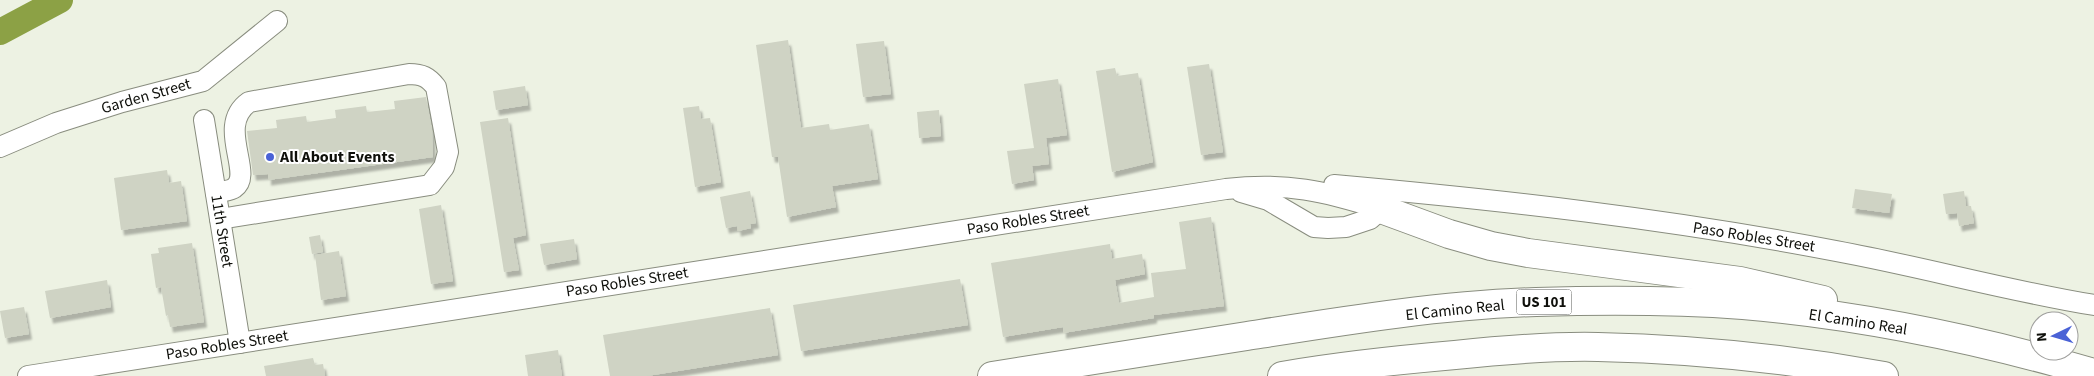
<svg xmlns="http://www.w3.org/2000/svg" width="2094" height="376" font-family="'Source Sans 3',sans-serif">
	<defs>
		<filter id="shadow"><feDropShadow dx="3" dy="5.5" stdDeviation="1" flood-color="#0004"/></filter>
	</defs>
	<rect width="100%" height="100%" fill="#edf2e3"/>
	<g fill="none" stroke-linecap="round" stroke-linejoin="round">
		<path stroke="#8ca145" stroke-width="26" d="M 0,32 L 60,0"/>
	</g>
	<g fill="#cfd3c4" filter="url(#shadow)">
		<path d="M 788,40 L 801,128 L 829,124 L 830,130 L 869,124 L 878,179 L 832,186 L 836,207 L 787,217 L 778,157 L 772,157 L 756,45 Z"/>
		<path d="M 884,41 L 891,94 L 863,97 L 856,44 Z"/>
		<path d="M 1209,64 L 1223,152 L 1201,155 L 1187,67 Z"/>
		<path d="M 1115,68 L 1117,76 L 1138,73 L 1153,162 L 1112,172 L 1096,71 Z"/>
		<path d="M 1058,79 L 1067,135 L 1046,138 L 1049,164 L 1032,166 L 1034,180 L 1012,184 L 1007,151 L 1034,148 L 1024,84 Z"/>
		<path d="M 525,86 L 528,105 L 496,110 L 493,91 Z"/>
		<path d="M 426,97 L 432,130 L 433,157 L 268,180 L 268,174 L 253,175 L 247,131 L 277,128 L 276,120 L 306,116 L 307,122 L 336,118 L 335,110 L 366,106 L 367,112 L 395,109 L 394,101 Z"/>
		<path d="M 699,106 L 701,119 L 710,118 L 721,182 L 695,187 L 683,108 Z"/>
		<path d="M 939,110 L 941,136 L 919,138 L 917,112 Z"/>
		<path d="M 508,118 L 526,235 L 513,238 L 519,270 L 504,272 L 480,122 Z"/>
		<path d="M 167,170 L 169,183 L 181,181 L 187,221 L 121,230 L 114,178 Z"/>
		<path d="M 1855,189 L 1892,194 L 1889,213 L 1852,208 Z"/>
		<path d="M 750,191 L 756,223 L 750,224 L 751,228 L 738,231 L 737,226 L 726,228 L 720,197 Z"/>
		<path d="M 1964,191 L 1966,206 L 1971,206 L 1974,223 L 1959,226 L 1957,213 L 1946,214 L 1943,194 Z"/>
		<path d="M 441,205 L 453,281 L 431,284 L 419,209 Z"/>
		<path d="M 1211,217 L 1224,306 L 1154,315 L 1154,318 L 1063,333 L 1063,327 L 1003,337 L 991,263 L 1110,244 L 1112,259 L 1142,254 L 1145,274 L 1115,280 L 1119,303 L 1154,297 L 1151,273 L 1186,269 L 1179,222 Z"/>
		<path d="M 320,235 L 323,252 L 312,254 L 309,237 Z"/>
		<path d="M 574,239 L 577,259 L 544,265 L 540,244 Z"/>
		<path d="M 192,243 L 204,322 L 170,327 L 168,315 L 166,316 L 161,287 L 156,288 L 151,254 L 159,253 L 158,248 Z"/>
		<path d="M 339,251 L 346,296 L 321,300 L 315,255 Z"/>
		<path d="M 960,279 L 968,325 L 801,351 L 793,305 Z"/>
		<path d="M 107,280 L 111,307 L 50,318 L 45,291 Z"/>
		<path d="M 24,307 L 29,334 L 5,338 L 0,311 Z"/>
		<path d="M 770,308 L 778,355 L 647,376 L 610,376 L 603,335 Z"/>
		<path d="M 558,350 L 562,376 L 528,376 L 525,355 Z"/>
		<path d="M 313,358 L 315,365 L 323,364 L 325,376 L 266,376 L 264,366 Z"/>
	</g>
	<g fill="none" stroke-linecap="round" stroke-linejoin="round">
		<defs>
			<g id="minor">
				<path d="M 204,120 L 240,343"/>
				<path d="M 0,147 L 56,123 L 122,102 L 203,81 L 277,21"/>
				<path d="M 1334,185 C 1502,200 1671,219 1836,251 C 1923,267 2008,291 2094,305"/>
				<path d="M 1241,192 L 1268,200 L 1314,227 L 1328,228 L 1346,227 L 1370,219 L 1388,203"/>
				<path d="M 216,193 C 221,191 230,191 234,188 C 255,174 215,126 249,102 L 409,74 C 422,74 428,77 436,87 L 448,152 L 444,167 L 430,185 L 220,219"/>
				<path d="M 28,376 L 1226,189 C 1287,182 1324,191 1381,209"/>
			</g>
			<g id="highway">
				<path d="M 1381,209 L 1449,234 L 1491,246 L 1528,253 L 1740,281 L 1823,300"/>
				<path d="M 992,376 C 1077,362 1162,350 1247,336 C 1342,321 1439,305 1536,302 C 1604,300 1675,300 1743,305 C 1861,315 1981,340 2094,373"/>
				<path d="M 1282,376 C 1340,366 1397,360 1455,355 C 1502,350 1551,346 1598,347 C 1694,349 1790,359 1884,376"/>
			</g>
		</defs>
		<use href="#minor" stroke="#898d7f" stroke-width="22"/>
		<use href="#highway" stroke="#898d7f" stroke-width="30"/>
		<use href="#minor" stroke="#fff" stroke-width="20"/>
		<use href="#highway" stroke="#fff" stroke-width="28"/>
	</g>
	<circle fill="#4a62d6" stroke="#fff" stroke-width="2" cx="270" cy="157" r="5"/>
	<g text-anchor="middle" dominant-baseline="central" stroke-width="4" stroke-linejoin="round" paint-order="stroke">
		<rect fill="#fff" stroke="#575854" stroke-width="1" x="1516.5" y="289.5" width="55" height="25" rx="4"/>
		<g font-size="15" font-weight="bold" fill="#0f100b">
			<text x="1544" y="302">US 101</text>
		</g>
		<g font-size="16" fill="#0f100b" stroke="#fff">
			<text transform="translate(146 96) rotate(-16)">Garden Street</text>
			<text transform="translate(1028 220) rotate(-9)">Paso Robles Street</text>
			<text transform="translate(222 231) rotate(81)">11th Street</text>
			<text transform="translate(1754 237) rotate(9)">Paso Robles Street</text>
			<text transform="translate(627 282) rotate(-9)">Paso Robles Street</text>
			<text transform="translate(1455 310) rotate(-6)">El Camino Real</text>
			<text transform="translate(1858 322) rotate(9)">El Camino Real</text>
			<text transform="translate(227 345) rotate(-9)">Paso Robles Street</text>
		</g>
		<g font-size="16" font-weight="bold" fill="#0f100b" stroke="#fff" text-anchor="start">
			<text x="280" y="157">All About Events</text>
		</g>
	</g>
	<g transform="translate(2054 336) rotate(265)"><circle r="24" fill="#ffffff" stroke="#9f9f9d"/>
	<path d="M0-4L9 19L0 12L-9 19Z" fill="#4a62d6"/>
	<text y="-8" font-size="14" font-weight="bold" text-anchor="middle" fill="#0f100b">N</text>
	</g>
</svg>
